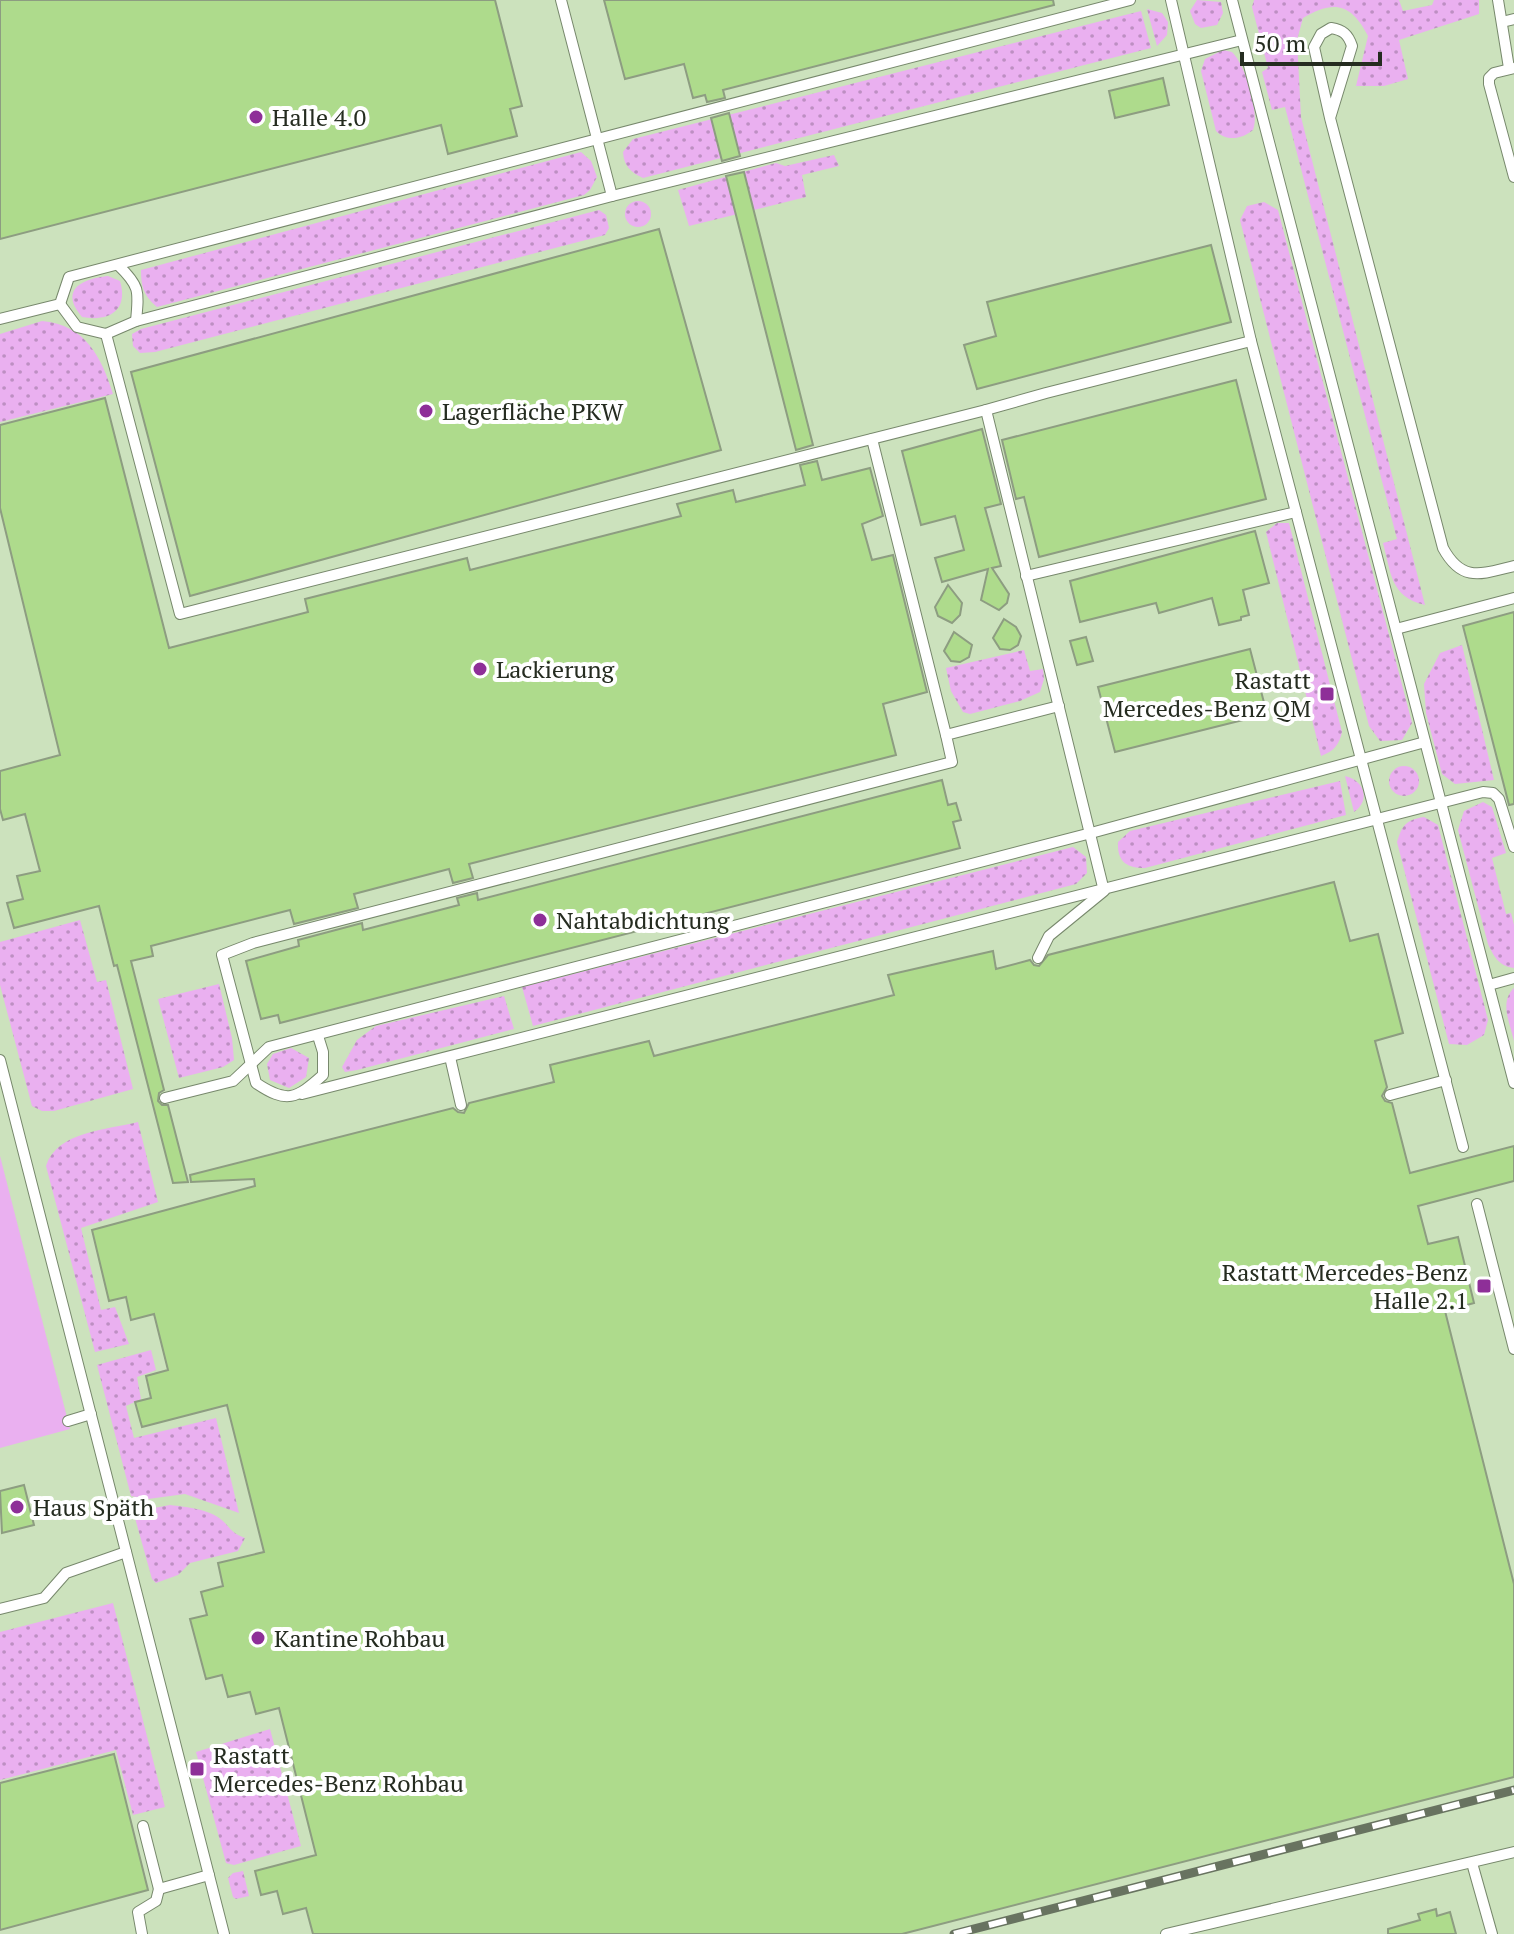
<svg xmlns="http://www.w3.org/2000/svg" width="1514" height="1934" font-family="'PT Serif',serif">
	<defs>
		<pattern id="green-dots" width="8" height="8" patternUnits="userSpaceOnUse" patternTransform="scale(2)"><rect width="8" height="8" fill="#eab0f0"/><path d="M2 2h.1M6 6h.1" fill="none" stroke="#bd8fc2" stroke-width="1.8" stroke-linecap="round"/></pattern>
	</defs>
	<rect width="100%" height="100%" fill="#d9ebcc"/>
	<rect fill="#cce2bd" x="0" y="0" width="1514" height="1934"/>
	<g fill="url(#green-dots)">
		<path d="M 1197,0 L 1221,2 L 1223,13 L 1217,25 L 1201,28 L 1195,24 L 1190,11 Z"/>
		<path d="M 1254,0 L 1399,0 L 1403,11 L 1432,5 L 1434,0 L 1479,0 L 1479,14 L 1399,40 L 1408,79 L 1384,86 L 1356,86 L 1368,36 C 1351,3 1334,0 1303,18 L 1297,40 L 1301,117 L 1425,605 C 1390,597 1391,572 1383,543 L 1397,539 L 1285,107 L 1272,110 L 1262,72 L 1268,68 L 1252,7 Z"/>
		<path d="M 1147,9 L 1162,13 L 1168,22 L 1167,35 L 1157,46 Z"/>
		<path d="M 1141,11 L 1151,48 L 643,178 C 630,172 624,166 623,152 L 633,139 Z"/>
		<path d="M 1223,50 L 1232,52 C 1245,64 1260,113 1253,130 C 1242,139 1227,142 1216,131 L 1201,71 L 1205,59 Z"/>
		<path d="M 581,152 L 591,161 L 597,177 L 590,190 L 584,195 L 157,307 C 144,296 141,287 141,270 Z"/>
		<path d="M 834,155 L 839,166 L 802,175 L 806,197 L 689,226 L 678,190 L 776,163 L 785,166 Z"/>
		<circle cx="638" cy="214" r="13"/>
		<path d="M 1264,202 L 1278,210 L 1412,723 L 1402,740 L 1380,741 L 1369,726 L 1240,220 L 1247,206 Z"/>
		<path d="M 599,210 L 606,215 L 609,228 L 605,235 L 155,352 L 140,353 L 133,346 L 132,334 L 141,329 Z"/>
		<path d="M 108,276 L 120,281 C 129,311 108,322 82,317 C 59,290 81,279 108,276 Z"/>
		<path d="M 42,321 C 86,325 101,357 113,394 L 0,422 L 0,334 Z"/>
		<path d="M 1277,523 L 1289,523 L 1342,732 C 1339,745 1334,751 1321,756 L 1266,532 Z"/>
		<path d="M 1462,645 L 1494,780 L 1455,784 L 1442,774 L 1426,713 L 1424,684 L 1440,653 Z"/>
		<path d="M 1024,650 L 1030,671 L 1043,669 L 1044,679 L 1040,692 L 1020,701 L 970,714 L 963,712 L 951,691 L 946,668 Z"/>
		<circle cx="1404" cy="781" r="15"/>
		<path d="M 1345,776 C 1364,780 1371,800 1354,812 Z"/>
		<path d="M 1340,781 L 1346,815 L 1145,868 C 1127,868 1117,862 1118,842 L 1130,831 Z"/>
		<path d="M 1483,802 L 1492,807 L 1506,853 L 1492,858 L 1506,914 L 1511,913 L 1514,925 L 1514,968 C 1499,966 1494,957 1488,944 L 1458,830 L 1464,811 Z"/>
		<path d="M 1424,817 L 1438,825 L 1488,1020 L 1484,1035 L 1467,1045 L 1449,1044 L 1397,842 C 1402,825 1406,820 1424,817 Z"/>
		<path d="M 1073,847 L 1086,857 L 1087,873 L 1076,884 L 533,1026 L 522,987 Z"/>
		<path d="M 80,920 L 97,982 L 106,980 L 133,1089 L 54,1111 L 42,1111 L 32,1106 L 0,985 L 0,942 Z"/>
		<path d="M 219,984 L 232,1038 L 234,1060 L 223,1067 L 179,1078 L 158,999 Z"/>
		<path d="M 1514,988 L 1514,1041 C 1510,1023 1499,1002 1514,988 Z"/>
		<path d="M 504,996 L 514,1029 L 357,1070 L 345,1072 L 342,1067 L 357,1040 L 376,1026 Z"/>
		<path d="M 291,1048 L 309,1058 L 306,1077 L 289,1088 L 270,1080 L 267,1064 L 273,1054 Z"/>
		<path d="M 138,1122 L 158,1202 L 81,1228 L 101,1310 L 115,1307 L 129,1344 L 95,1352 L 46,1166 C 57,1131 107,1130 138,1122 Z"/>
		<path d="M 151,1350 L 156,1370 L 137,1377 L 141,1399 L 126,1406 L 134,1438 L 216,1418 L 239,1513 L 185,1494 L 148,1499 L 131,1496 L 97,1365 Z"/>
		<path d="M 170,1505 C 187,1507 212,1509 225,1523 C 232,1531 234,1534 245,1538 L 238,1551 L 190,1563 L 178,1575 L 156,1583 L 152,1579 L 135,1518 L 138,1511 Z"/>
		<path d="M 113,1603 L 165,1807 L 133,1815 L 116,1750 L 0,1780 L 0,1632 Z"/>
		<path d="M 270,1729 L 301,1846 L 234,1865 L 226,1863 L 196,1752 Z"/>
		<path d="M 243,1871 L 249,1896 L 236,1899 L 233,1897 L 228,1878 L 233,1873 Z"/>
	</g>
	<path fill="#eab0f0" d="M 0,1156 L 70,1429 L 0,1448 Z"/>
	<g fill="#aedb8c" stroke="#8d9d81" stroke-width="2">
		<path d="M 0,0 L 495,0 L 522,106 L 510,109 L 517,136 L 448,154 L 441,125 L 0,239 Z"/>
		<path d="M 604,0 L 1053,0 L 1054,5 L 723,90 L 725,98 L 707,102 L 705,95 L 693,98 L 684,64 L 625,79 Z"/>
		<path d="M 1163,78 L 1169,105 L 1115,118 L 1109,91 Z"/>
		<path d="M 729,113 L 740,156 L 722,161 L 711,118 Z"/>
		<path d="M 744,172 L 813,445 L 796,450 L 726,176 Z"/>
		<path d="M 659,229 L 721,450 L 190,596 L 131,372 Z"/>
		<path d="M 1211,245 L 1231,322 L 977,389 L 964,345 L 996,336 L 987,302 Z"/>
		<path d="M 1236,380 L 1266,499 L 1039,557 L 1024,497 L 1016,499 L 1002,440 Z"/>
		<path d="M 105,398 L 169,648 L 308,612 L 305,599 L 467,558 L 470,570 L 681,516 L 677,504 L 733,490 L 736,502 L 805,485 L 800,465 L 817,461 L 822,480 L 870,468 L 883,516 L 862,524 L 872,560 L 893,555 L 927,692 L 883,704 L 896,755 L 469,864 L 473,878 L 453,883 L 449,869 L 354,894 L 358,908 L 294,924 L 290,910 L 151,946 L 153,956 L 131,961 L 164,1090 L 159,1093 L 158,1101 L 162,1105 L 168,1105 L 188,1182 L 173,1183 L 117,965 L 114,966 L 99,906 L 14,928 L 7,903 L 23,899 L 17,876 L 40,871 L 25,814 L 3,820 L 0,809 L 0,771 L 60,755 L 0,508 L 0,425 Z"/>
		<path d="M 982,429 L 1001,504 L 985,508 L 1001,566 L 992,568 L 1009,594 L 1007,603 L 999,610 L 981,600 L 988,569 L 942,582 L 935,558 L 964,550 L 955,516 L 921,525 L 902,451 Z"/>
		<path d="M 1255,531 L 1269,583 L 1243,590 L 1249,615 L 1241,617 L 1241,620 L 1219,625 L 1212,598 L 1159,613 L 1156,603 L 1080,622 L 1070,581 Z"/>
		<path d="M 948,585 L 962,603 L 960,615 L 952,623 L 938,616 L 935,607 Z"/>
		<path d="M 1514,612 L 1514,804 L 1509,805 L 1463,626 Z"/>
		<path d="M 1004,619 L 1016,627 L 1021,636 L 1018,645 L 1010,650 L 1000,649 L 993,638 Z"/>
		<path d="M 954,632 L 972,645 L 969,657 L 960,662 L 951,661 L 944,651 Z"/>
		<path d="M 1086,637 L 1093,661 L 1077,665 L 1070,641 Z"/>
		<path d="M 1250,649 L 1267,714 L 1115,752 L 1098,687 Z"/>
		<path d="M 942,780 L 948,805 L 956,803 L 961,820 L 953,822 L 960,848 L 280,1023 L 278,1015 L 261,1019 L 246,961 L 299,946 L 298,940 L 362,923 L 363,930 L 459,905 L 457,898 L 477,893 L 478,900 Z"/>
		<path d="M 1334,882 L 1350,941 L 1378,934 L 1403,1033 L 1375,1041 L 1387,1087 L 1382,1096 L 1385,1101 L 1392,1103 L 1410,1173 L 1514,1146 L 1514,1181 L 1418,1206 L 1428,1244 L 1458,1237 L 1474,1303 L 1445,1311 L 1514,1584 L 1514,1777 L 902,1934 L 313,1934 L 306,1908 L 283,1914 L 277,1891 L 261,1895 L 255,1871 L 316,1855 L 279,1708 L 256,1714 L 250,1692 L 228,1697 L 222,1675 L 206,1679 L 190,1619 L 207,1615 L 201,1592 L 223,1586 L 218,1563 L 264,1552 L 227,1405 L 142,1427 L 135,1402 L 151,1398 L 146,1376 L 168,1370 L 154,1314 L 131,1320 L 126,1297 L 109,1301 L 92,1230 L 255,1186 L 254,1179 L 191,1182 L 190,1175 L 453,1108 L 458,1112 L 464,1113 L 469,1103 L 554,1082 L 550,1065 L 649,1041 L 654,1056 L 894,995 L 888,975 L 993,951 L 996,969 L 1030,960 L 1034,965 L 1039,966 L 1048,955 Z"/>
		<path d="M 24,1485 L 34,1525 L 2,1533 L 0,1491 Z"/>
		<path d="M 114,1754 L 148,1890 L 0,1930 L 0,1783 Z"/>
		<path d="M 1436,1909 L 1437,1916 L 1450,1912 L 1456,1934 L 1388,1934 L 1388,1929 L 1420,1920 L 1418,1914 Z"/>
	</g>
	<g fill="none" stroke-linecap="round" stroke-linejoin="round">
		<defs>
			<g id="lane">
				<path d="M 561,0 L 612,196"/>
				<path d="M 1171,0 L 1251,341 L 1463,1147"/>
				<path d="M 1232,0 L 1514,1083"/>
				<path d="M 1498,0 L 1509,68"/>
				<path d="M 1502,22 L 1514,19"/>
				<path d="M 1514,68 L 1494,73 L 1489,78 L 1489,84 L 1514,177"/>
				<path d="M 1330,118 L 1352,46 C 1348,34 1343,30 1331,28 L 1321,34 L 1314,47 L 1330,118 L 1443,548 C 1462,583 1481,574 1514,566"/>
				<path d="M 118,265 C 140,286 139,291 136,321"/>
				<path d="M 60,304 L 77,327 L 106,334 L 136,321 L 612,196 L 1242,40"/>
				<path d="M 0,319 L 60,304 L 69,277 L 1130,0"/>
				<path d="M 106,334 L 180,614 L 986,410"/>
				<path d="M 872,439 L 946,735"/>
				<path d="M 1026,576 L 1296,512"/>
				<path d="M 1396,629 L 1514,598"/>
				<path d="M 1038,958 L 1049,936 L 1104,891 L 986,410 L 1046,393 L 1251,341"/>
				<path d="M 1489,985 L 1514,978"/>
				<path d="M 318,1036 L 323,1052 L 323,1075 C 296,1099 287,1104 256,1083 L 222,955 L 253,943 L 952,762 L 946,735 L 1059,706"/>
				<path d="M 450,1057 L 461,1105"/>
				<path d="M 0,1060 L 224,1934"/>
				<path d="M 302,1094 L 1483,792 L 1493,793 L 1499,799 L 1514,847"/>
				<path d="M 1390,1095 L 1446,1080"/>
				<path d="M 165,1098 L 233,1081 L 269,1047 L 1091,833 L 1425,742"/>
				<path d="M 1477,1204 L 1514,1349"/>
				<path d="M 68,1421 L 91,1414"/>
				<path d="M 0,1609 L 44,1598 L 66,1573 L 126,1552"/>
				<path d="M 143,1826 L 159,1889 L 209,1875"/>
				<path d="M 1472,1863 L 1492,1934"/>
				<path d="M 142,1934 L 138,1912 L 156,1901 L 159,1889"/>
				<path d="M 1166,1934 L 1514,1852"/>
			</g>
		</defs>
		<use href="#lane" stroke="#77886c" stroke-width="12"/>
		<use href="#lane" stroke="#fff" stroke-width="10"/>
		<defs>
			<path id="rail" d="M 954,1934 L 1514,1790"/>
		</defs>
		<use href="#rail" stroke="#687360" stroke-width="9"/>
		<use href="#rail" stroke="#fff" stroke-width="6" stroke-dasharray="18" stroke-linecap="butt"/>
	</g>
	<g fill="#8e2f98" stroke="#fff" stroke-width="3">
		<circle cx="256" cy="117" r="8"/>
		<circle cx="426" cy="411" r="8"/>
		<circle cx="480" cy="669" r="8"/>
		<rect x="1319" y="686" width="16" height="16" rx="4"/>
		<circle cx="540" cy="920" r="8"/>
		<rect x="1476" y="1278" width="16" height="16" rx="4"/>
		<circle cx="17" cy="1507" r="8"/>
		<circle cx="258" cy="1638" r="8"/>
		<rect x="189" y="1761" width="16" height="16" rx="4"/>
	</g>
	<g text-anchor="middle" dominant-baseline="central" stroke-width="8" stroke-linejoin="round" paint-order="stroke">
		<g font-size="24" fill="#252c20" stroke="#fff" text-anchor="start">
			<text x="272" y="117">Halle 4.0</text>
			<text x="442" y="411">Lagerfläche PKW</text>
			<text x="496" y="669">Lackierung</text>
			<text x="1311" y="680" text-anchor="end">Rastatt<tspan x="1311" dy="28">Mercedes-Benz QM</tspan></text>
			<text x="556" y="920">Nahtabdichtung</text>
			<text x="1468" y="1272" text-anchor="end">Rastatt Mercedes-Benz<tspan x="1468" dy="28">Halle 2.1</tspan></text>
			<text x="33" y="1507">Haus Späth</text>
			<text x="274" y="1638">Kantine Rohbau</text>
			<text x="213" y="1755">Rastatt<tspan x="213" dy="28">Mercedes-Benz Rohbau</tspan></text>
		</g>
	</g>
	<path d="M1242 52v12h138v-12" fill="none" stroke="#252c20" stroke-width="4"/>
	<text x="1254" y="52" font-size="24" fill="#252c20" stroke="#ffffff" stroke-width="6" paint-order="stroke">50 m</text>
</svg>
